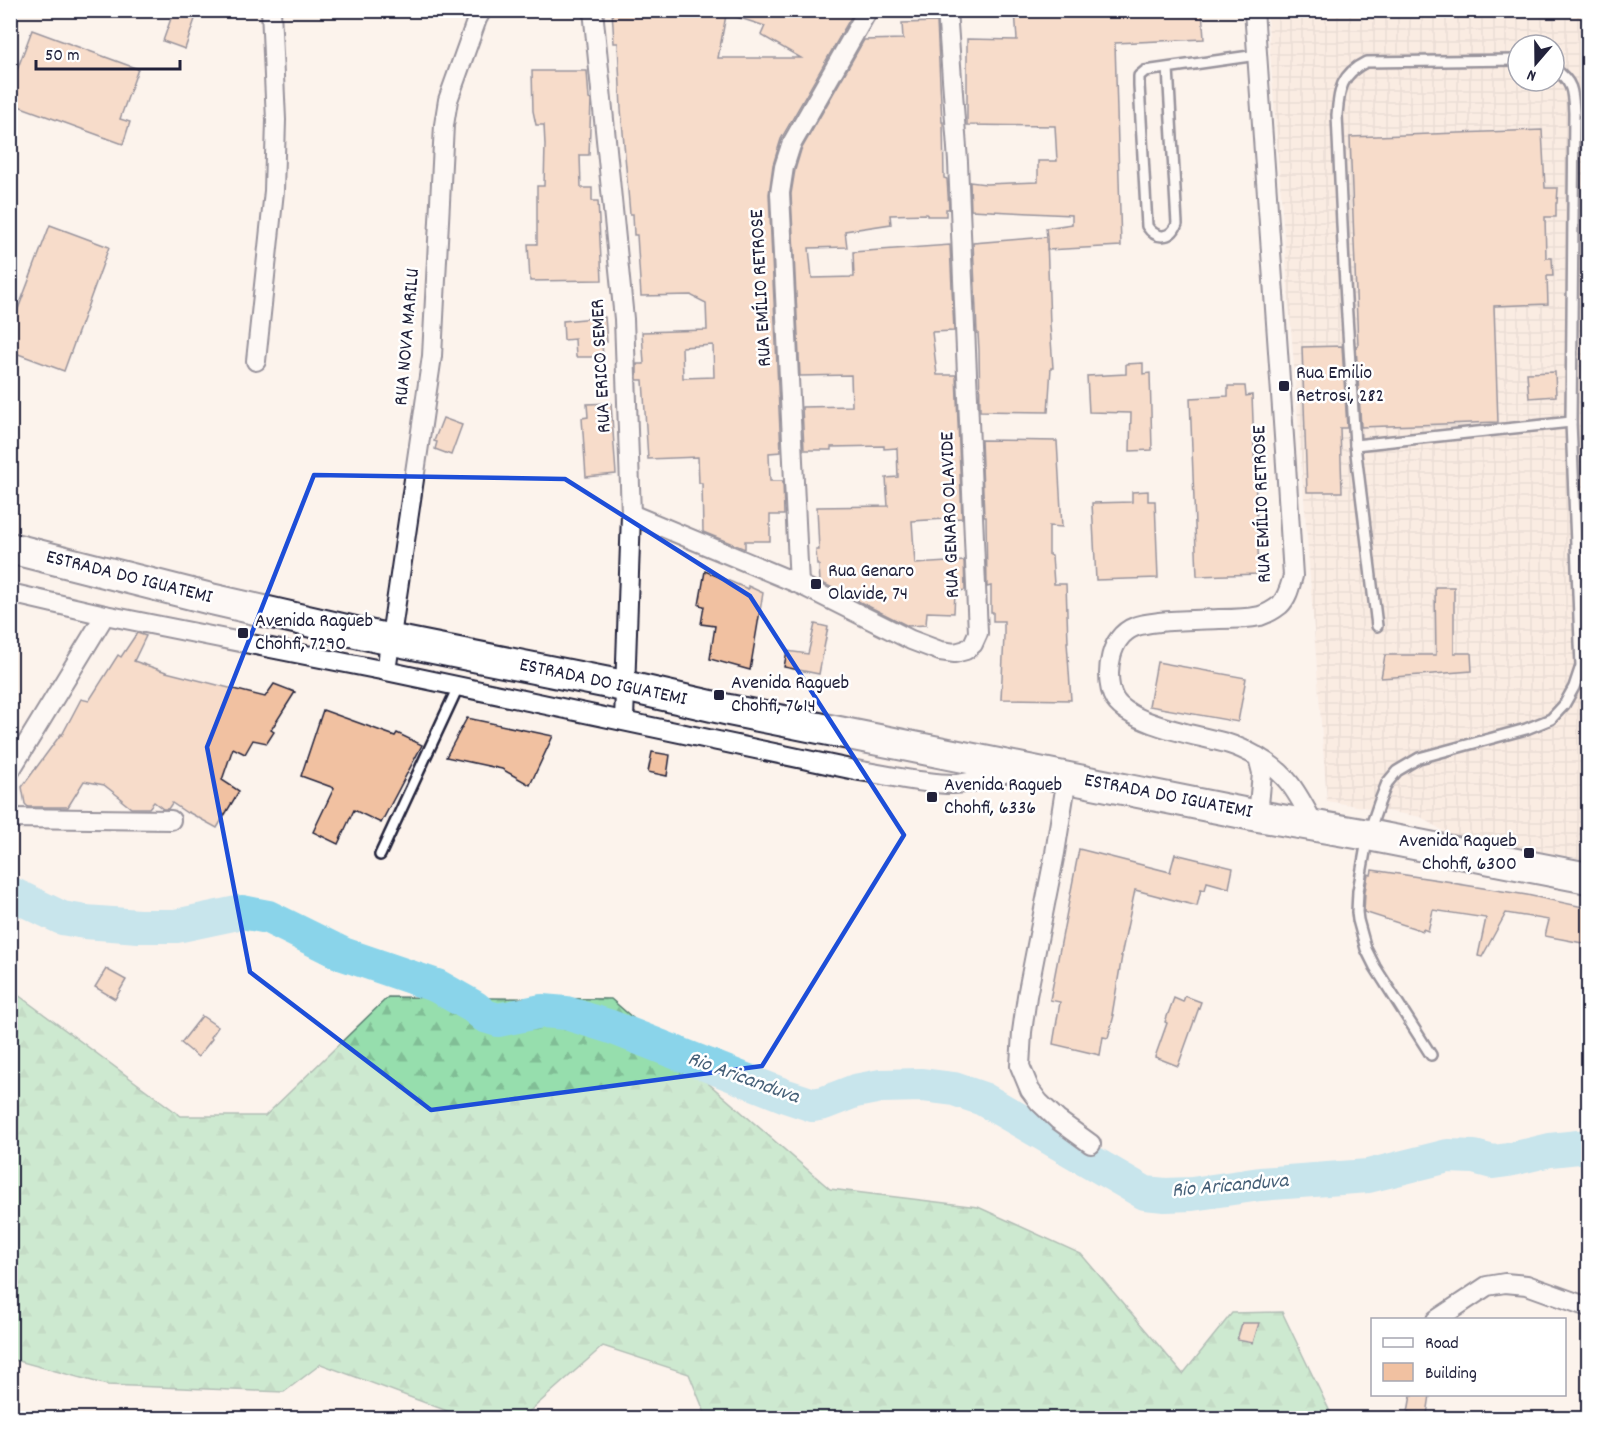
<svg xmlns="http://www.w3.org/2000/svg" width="1599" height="1429" font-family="Dekko,sans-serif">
	<defs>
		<pattern id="industrial-grid" width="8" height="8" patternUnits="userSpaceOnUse" patternTransform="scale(1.5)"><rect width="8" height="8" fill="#f9e4d6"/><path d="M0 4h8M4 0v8" fill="none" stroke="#d5c3b9"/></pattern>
		<pattern id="forest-firs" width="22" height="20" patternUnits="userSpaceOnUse" patternTransform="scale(1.5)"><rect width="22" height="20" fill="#96dead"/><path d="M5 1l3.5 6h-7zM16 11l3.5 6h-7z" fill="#81be96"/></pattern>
	</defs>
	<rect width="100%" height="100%" fill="#fcf3ec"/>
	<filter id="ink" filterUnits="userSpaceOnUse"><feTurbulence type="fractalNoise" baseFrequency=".0167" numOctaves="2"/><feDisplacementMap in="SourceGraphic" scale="12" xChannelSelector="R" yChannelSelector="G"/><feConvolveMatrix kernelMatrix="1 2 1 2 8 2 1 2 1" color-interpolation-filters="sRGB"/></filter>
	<g filter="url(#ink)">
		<path fill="url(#industrial-grid)" fill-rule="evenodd" d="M 1267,11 L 1588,11 L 1588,97 L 1585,107 L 1588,197 L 1588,860 L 1451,836 L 1421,817 L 1327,801 ZM 1518,45 L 1554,45 L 1554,81 L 1518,81 Z"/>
		<path fill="url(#forest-firs)" stroke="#5c8074" stroke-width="1.5" d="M 10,989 L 181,1116 L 265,1116 L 388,997 L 611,999 L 830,1189 L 978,1207 L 1081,1254 L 1183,1374 L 1232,1313 L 1282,1312 L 1333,1418 L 707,1418 L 689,1374 L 603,1346 L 522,1418 L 466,1418 L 321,1364 L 284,1392 L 107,1385 L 11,1359 Z"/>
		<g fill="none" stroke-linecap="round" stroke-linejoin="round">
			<path stroke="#8ad4ea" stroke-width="34" d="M 10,893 L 62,918 L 85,922 L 139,926 L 176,926 L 242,912 L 268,917 L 343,954 L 437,986 L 474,1007 L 485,1016 L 498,1020 L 542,1011 L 566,1013 L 611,1027 L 786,1096 L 813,1105 L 824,1103 L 855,1091 L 881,1086 L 922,1085 L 954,1089 L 983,1099 L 1145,1193 L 1165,1195 L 1192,1194 L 1260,1184 L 1368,1176 L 1448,1156 L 1474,1157 L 1493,1162 L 1508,1160 L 1550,1150 L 1588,1146"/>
		</g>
		<g fill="#f1c1a1" stroke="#22223b" stroke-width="1.5" fill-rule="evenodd">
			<path d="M 174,10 L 198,10 L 185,49 L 163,41 Z"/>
			<path d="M 612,10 L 727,10 L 718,58 L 801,58 L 761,35 L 765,26 L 727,14 L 728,10 L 855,10 L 781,139 L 773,165 L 769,194 L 781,452 L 769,453 L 770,481 L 783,481 L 784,515 L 770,515 L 770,541 L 745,541 L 745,549 L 703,532 L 702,483 L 699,483 L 698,457 L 648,459 L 643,380 L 637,380 L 637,364 L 644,364 L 642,332 L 707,330 L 706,303 L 692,296 L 691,295 L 641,296 L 637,235 L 634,235 L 633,214 L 630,214 L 621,109 L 618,43 L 614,43 ZM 713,345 L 714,377 L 683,378 L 682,347 Z"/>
			<path d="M 1015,10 L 1202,10 L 1204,39 L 1115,43 L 1121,246 L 1047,250 L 1047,238 L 1050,325 L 1053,368 L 1051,368 L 1048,412 L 980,411 L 979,350 L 978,333 L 977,333 L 973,243 L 1047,237 L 1046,228 L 1072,224 L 1072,215 L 971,210 L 970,182 L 986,184 L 1038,182 L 1038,161 L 1057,161 L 1055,126 L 967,125 L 967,39 L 1017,40 Z"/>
			<path d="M 937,22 L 942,122 L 943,122 L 944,178 L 947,179 L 949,209 L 946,209 L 946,216 L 927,216 L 927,214 L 890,215 L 891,224 L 845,231 L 847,247 L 809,248 L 812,278 L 854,277 L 853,252 L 950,245 L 954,331 L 932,332 L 937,375 L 956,375 L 962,518 L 912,521 L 915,564 L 964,561 L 965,590 L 955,592 L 954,613 L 927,612 L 926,625 L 908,626 L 858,601 L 858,600 L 820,582 L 819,565 L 817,565 L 816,550 L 819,550 L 817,507 L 888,506 L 886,478 L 898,477 L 897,448 L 884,449 L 884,446 L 831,447 L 831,450 L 804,450 L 802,407 L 852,406 L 851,375 L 800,376 L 791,194 L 795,170 L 801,150 L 864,40 L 903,39 L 902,23 Z"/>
			<path d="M 32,30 L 138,69 L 120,119 L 130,122 L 123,144 L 10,103 L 10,89 Z"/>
			<path d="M 532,71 L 587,71 L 589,99 L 591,100 L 589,155 L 580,155 L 581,187 L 583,187 L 583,188 L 592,188 L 592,201 L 598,201 L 602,280 L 530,281 L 528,244 L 537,244 L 537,186 L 544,186 L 545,145 L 544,125 L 536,125 L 533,111 Z"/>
			<path d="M 1542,130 L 1545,188 L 1558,188 L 1557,203 L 1556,203 L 1556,217 L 1545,217 L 1546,258 L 1552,258 L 1553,276 L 1547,276 L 1548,304 L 1494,306 L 1498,422 L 1361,427 L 1356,346 L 1358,346 L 1350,137 Z"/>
			<path d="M 50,225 L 109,247 L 64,371 L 10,351 L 10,330 Z"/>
			<path d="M 605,317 L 607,342 L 602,342 L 603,357 L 576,357 L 575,339 L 564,340 L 563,321 Z"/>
			<path d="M 1342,346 L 1347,428 L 1340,428 L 1342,492 L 1307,492 L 1302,347 Z"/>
			<path d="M 1143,363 L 1143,374 L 1150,373 L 1152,450 L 1130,451 L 1131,413 L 1089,412 L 1087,376 L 1126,374 L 1126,364 Z"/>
			<path d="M 1555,372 L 1556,396 L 1529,398 L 1527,373 Z"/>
			<path d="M 1228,386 L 1245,386 L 1246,396 L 1252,395 L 1259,574 L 1197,576 L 1190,398 L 1228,396 Z"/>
			<path d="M 611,403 L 616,474 L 586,477 L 582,418 L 588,417 L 587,404 Z"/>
			<path d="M 443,418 L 462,425 L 451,455 L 435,449 L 437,442 L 434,441 Z"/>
			<path d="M 981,440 L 1057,441 L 1062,527 L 1049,526 L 1049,555 L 1052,556 L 1054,584 L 1066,584 L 1068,642 L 1067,642 L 1071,700 L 1001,699 L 1004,636 L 1004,621 L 993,621 L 993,612 L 991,612 L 991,586 L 987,587 L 986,517 L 984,517 Z"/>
			<path d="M 1148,491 L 1148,501 L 1155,501 L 1158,578 L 1096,580 L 1092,503 L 1132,502 L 1132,492 Z"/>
			<path d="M 705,571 L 748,589 L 748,586 L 763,593 L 750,670 L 710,659 L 715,626 L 701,624 L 704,606 L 699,605 Z"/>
			<path d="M 1435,587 L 1454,587 L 1454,653 L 1471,653 L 1472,671 L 1381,678 L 1385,655 L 1436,655 Z"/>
			<path d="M 815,624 L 828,627 L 819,674 L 784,667 L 787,651 L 808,654 Z"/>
			<path d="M 137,633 L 146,636 L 134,661 L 166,672 L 265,697 L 274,684 L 295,692 L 271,730 L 274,732 L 267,743 L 253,740 L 245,754 L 233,748 L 222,780 L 239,791 L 217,828 L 188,812 L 187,813 L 172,803 L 168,809 L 163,809 L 154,802 L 149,808 L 131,808 L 121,800 L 122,799 L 104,785 L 84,781 L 68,807 L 28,807 L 25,804 L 22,787 L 61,734 L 62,735 L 81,699 L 89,701 L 118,655 L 121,657 Z"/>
			<path d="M 1157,662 L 1246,678 L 1238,722 L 1149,706 Z"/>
			<path d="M 323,710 L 395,736 L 397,733 L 422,745 L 381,823 L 354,810 L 338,844 L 313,832 L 334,788 L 301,776 Z"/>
			<path d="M 467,718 L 553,736 L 530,785 L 502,769 L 446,757 Z"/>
			<path d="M 652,752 L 670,755 L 667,776 L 648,772 Z"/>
			<path d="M 1079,849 L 1170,872 L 1175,854 L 1233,868 L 1229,888 L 1207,882 L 1205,890 L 1201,889 L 1197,906 L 1135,890 L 1121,956 L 1122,956 L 1112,1015 L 1114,1015 L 1108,1038 L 1103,1037 L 1100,1055 L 1053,1044 L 1060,1002 L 1050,1000 Z"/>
			<path d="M 1372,870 L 1452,882 L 1452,883 L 1527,895 L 1588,908 L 1588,944 L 1545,936 L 1549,920 L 1506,913 L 1482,957 L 1478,956 L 1486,918 L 1433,910 L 1428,931 L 1423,929 L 1423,931 L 1364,912 L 1365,892 L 1368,874 L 1371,875 Z"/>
			<path d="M 106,969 L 126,980 L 115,999 L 95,987 Z"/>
			<path d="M 1185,996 L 1201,1002 L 1178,1066 L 1155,1057 L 1167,1023 L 1165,1022 L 1174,998 L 1183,1002 Z"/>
			<path d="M 202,1016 L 218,1027 L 211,1037 L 212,1039 L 198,1057 L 181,1043 Z"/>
			<path d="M 1242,1323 L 1259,1323 L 1253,1343 L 1237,1340 Z"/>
			<path d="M 1411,1395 L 1430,1395 L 1427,1415 L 1408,1412 Z"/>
		</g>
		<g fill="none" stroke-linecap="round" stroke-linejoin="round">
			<defs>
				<g id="lane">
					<path d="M 1168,68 L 1177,224 C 1171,239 1156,240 1147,226 L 1139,85 L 1139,76 L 1145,71 L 1257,55"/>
					<path d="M 1355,445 L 1571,422"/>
					<path d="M 1377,626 L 1355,445 L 1344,267 L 1337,115 C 1339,90 1341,74 1366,62 L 1518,60"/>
					<path d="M 380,855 L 458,687"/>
					<path d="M 1431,1055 L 1375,967 L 1366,949 L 1358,920 L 1357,912 L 1358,891 L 1368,835 L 1379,803 L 1387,783 L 1397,771 L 1419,758 L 1526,729 L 1551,719 L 1564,705 L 1574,687 L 1581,666 L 1571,422 L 1574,113 C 1573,92 1573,81 1554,69"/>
				</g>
				<g id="street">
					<path d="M 593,10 L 624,319 L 631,514 L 624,720"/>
					<path d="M 1254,10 L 1286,465 L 1293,576 C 1290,586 1288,597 1280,605 C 1275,609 1266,614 1260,616 C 1246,619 1232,619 1219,619 C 1199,620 1179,620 1159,622 C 1143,624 1129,625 1119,639 C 1112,648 1109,663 1109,674 C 1109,683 1110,692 1115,700 C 1133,726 1199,735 1229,744 C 1239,747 1249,752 1258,757 C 1290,775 1298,795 1315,826"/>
					<path d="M 256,361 L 274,191 L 276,120 L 271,10"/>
					<path d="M 631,514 L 799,584 L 911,640 L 940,651 L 955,653 L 966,650 L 973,644 L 978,633 L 958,162 L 947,10"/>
					<path d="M 799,584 L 780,193 L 784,167 L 791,145 L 868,10"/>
					<path d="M 10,593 L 105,615 L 386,671 L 855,770 C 888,775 921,784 954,784 C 974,783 994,776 1014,770"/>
					<path d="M 386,671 L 432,356 L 444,125 L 448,100 L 477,19 L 482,10"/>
					<path d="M 1258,757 L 1262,773 L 1258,816"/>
					<path d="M 10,771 L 105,615"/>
					<path d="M 1067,777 L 1055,853 L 1027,996 L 1022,1032 L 1020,1066 L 1030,1090 L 1039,1102 L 1058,1120 L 1091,1144"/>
					<path d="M 10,818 L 171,820"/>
					<path d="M 1436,1320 L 1487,1286 L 1505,1283 L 1527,1285 L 1588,1307"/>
				</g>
				<path id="primary" d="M 10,548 L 211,599 L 373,636 L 624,686 L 729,710 L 1258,816 L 1368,835 L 1588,878"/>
			</defs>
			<use href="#lane" stroke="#22223b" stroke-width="14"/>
			<use href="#street" stroke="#22223b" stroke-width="22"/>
			<use href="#primary" stroke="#22223b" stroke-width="34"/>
			<use href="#lane" stroke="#fff" stroke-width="9"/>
			<use href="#street" stroke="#fff" stroke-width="18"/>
			<use href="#primary" stroke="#fff" stroke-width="30"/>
		</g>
	</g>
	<path d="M0 0H1599V1429H0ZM 314,475 L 565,479 L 750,596 L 904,835 L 762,1066 L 431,1110 L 250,972 L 207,747 Z" fill="#fcf3ec" fill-opacity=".55" fill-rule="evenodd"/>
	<path fill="none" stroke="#1d4ed8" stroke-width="4.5" stroke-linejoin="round" d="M 314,475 L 565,479 L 750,596 L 904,835 L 762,1066 L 431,1110 L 250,972 L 207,747 Z"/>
	<g fill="#22223b" stroke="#fff" stroke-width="2">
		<rect x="1278" y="380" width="12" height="12" rx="3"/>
		<rect x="810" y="578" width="12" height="12" rx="3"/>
		<rect x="237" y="627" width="12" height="12" rx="3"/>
		<rect x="713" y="689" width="12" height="12" rx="3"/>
		<rect x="926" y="791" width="12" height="12" rx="3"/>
		<rect x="1523" y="847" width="12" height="12" rx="3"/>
	</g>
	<g text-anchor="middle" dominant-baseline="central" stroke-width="5" stroke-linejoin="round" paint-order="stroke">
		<g font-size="20" fill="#22223b" stroke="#fff">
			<text transform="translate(762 288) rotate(-93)">RUA EMÍLIO RETROSE</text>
			<text transform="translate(408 337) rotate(-85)">RUA NOVA MARILU</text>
			<text transform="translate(602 366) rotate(-93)">RUA ERICO SEMER</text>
			<text transform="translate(1263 504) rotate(-92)">RUA EMÍLIO RETROSE</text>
			<text transform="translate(951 515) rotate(-92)">RUA GENARO OLAVIDE</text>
			<text transform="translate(129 578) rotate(14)">ESTRADA DO IGUATEMI</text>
			<text transform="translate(603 683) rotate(12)">ESTRADA DO IGUATEMI</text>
			<text transform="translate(1168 797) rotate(11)">ESTRADA DO IGUATEMI</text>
		</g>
		<g font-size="20" fill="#22223b" stroke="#fff" text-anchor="start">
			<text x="1296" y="374">Rua Emilio<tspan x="1296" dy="23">Retrosi, 282</tspan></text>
			<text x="828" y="572">Rua Genaro<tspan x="828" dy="23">Olavide, 74</tspan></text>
			<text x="255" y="622">Avenida Ragueb<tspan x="255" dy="23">Chohfi, 7290</tspan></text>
			<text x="731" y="684">Avenida Ragueb<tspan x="731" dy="23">Chohfi, 7614</tspan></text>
			<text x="944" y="786">Avenida Ragueb<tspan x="944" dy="23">Chohfi, 6336</tspan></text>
			<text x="1517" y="842" text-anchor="end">Avenida Ragueb<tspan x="1517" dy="23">Chohfi, 6300</tspan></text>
		</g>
		<g font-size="21" font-style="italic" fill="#466078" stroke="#fff">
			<text transform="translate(743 1079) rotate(20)">Rio Aricanduva</text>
			<text transform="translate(1230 1187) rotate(-5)">Rio Aricanduva</text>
		</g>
	</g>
	<rect width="1599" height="1429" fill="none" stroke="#fff" stroke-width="36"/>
	<rect x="18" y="18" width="1563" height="1393" fill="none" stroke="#22223b" stroke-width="2" filter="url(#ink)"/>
	<rect x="1371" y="1318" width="195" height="78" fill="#ffffff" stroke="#a7a7b1" stroke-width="1.5"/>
	<rect x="1383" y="1338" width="30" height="9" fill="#ffffff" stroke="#a7a7b1" stroke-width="1.5"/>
	<text x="1425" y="1348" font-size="18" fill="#22223b">Road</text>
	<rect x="1383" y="1363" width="30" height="18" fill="#f1c1a1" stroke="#a7a7b1" stroke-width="1.5"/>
	<text x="1425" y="1378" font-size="18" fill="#22223b">Building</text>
	<g transform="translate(1536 63) rotate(200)"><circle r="28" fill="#ffffff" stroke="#a7a7b1" stroke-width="1.5"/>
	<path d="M0-4.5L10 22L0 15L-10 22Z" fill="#22223b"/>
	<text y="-9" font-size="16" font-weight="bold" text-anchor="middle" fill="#22223b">N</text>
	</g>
	<path d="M36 60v9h144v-9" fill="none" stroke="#22223b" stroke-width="3"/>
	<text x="45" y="60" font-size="18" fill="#22223b" stroke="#ffffff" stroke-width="4.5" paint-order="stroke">50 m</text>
</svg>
